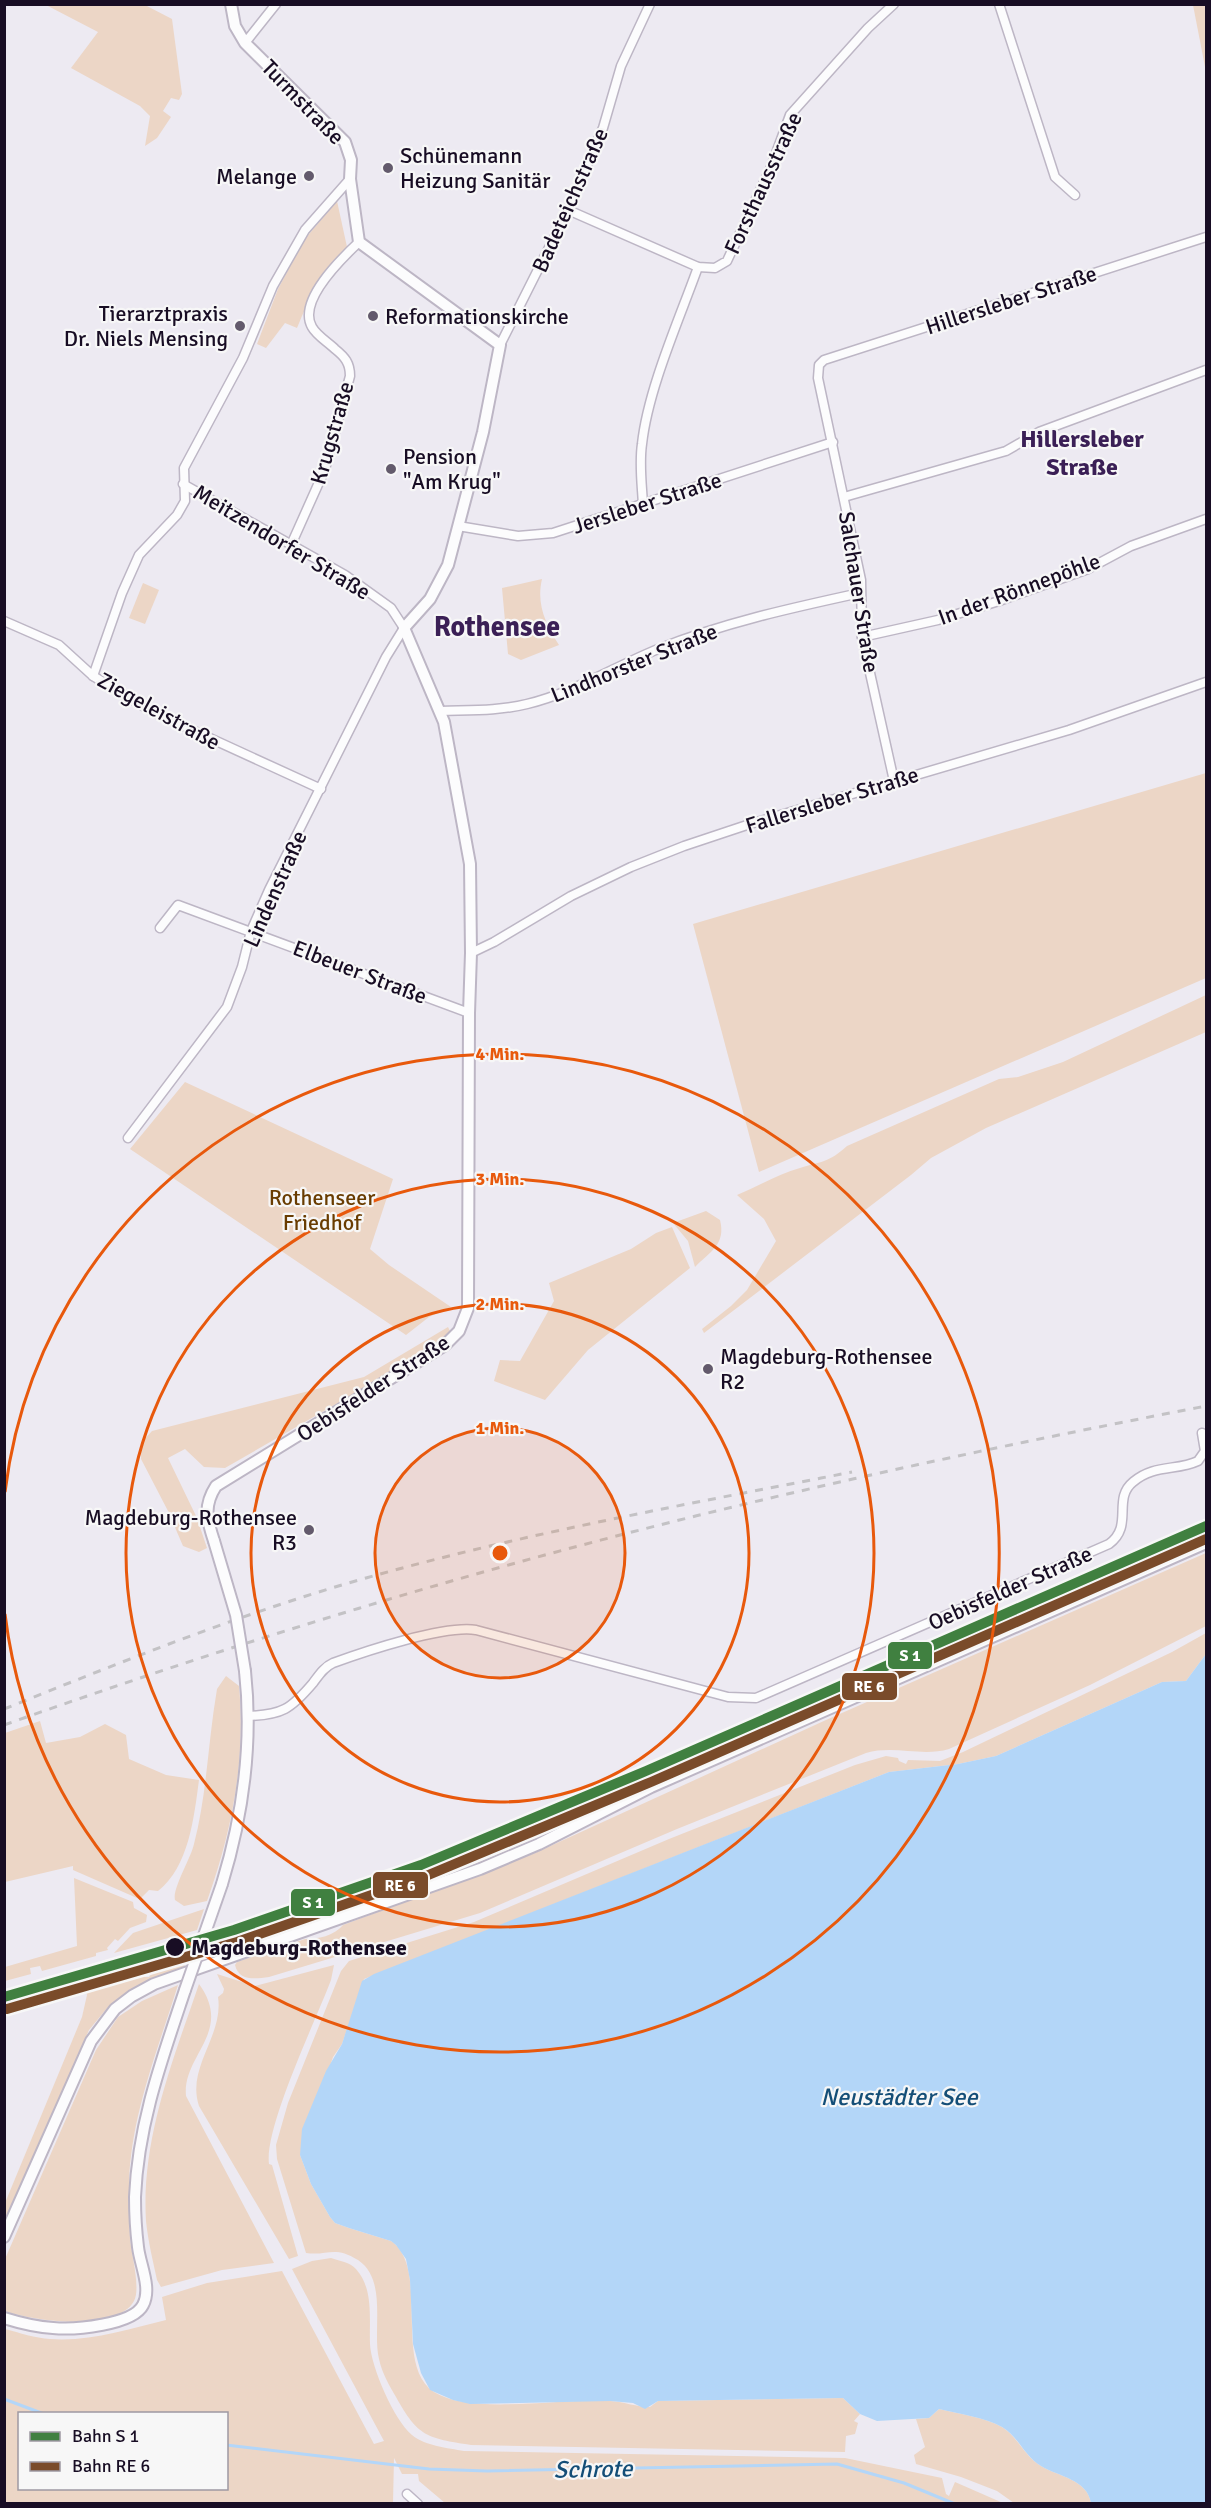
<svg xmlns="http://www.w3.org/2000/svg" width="1211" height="2508" font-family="Signika,sans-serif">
	<rect width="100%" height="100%" fill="#edeaf2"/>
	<g fill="#ecd6c6" fill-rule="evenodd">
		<path d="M 46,5 L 145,5 L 172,19 L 182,94 L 179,100 L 171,98 L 163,111 L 171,117 L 157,138 L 145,146 L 150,116 L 140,106 L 71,68 L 98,32 Z"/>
		<path d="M 1193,5 L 1206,5 L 1206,72 Z"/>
		<path d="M 337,201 L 347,247 C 319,274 312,293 297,328 L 285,323 L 266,348 L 257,344 L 278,289 L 304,240 Z"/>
		<path d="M 542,579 C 536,605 546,624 559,645 L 521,660 L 508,654 L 502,588 Z"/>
		<path d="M 143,583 L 159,590 L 145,624 L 129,618 Z"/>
		<path d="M 1206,773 L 1206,978 L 759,1172 L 693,924 Z"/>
		<path d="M 1206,995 L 1206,1032 L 986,1128 L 931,1158 L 911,1175 L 704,1333 L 702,1329 L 731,1306 L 747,1290 L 776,1241 L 764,1219 L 737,1195 C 758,1186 779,1174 800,1168 C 822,1161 828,1163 847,1146 L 999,1079 L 1018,1077 L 1063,1062 Z"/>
		<path d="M 185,1082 L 393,1179 L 370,1249 L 389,1265 L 451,1307 L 429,1317 L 406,1335 L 130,1149 Z"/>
		<path d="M 706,1211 L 720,1220 C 726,1244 711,1251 695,1267 L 688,1241 L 673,1223 Z"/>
		<path d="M 672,1227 L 690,1268 L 588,1350 L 545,1400 L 494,1381 L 500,1360 L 520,1361 L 554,1301 L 549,1283 L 631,1249 L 656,1233 Z"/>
		<path d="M 448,1327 L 451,1333 L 446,1338 L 397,1369 L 225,1468 L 204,1467 L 185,1449 L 168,1458 L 197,1518 L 207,1548 L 199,1552 L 183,1546 L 168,1511 L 141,1459 L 141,1443 L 152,1431 L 364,1377 Z"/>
		<path d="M 1206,1531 L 1206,1538 L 603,1802 L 549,1833 L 473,1866 L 205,1963 L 210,1949 L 239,1940 L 241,1943 L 258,1937 L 257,1932 L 361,1896 L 360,1892 L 469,1852 Z"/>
		<path d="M 1206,1553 L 1206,1626 L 1090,1685 L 949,1749 C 922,1757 894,1745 866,1753 L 677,1829 L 480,1913 L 269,1977 C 254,1979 239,1981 235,1965 L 237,1962 L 305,1939 C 318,1939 334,1936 343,1925 L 535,1853 L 826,1720 Z"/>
		<path d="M 1206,1633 L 1206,1654 L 1186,1681 L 1162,1682 L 996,1756 L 958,1764 L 889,1772 L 364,1979 L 342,2044 L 333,2057 L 300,2155 L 311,2184 L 330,2217 L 335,2223 L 349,2228 L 391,2241 C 431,2268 392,2365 434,2392 C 472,2416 565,2397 610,2401 C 625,2402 636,2407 650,2407 L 658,2401 L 843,2398 L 860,2414 L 854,2421 L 858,2423 L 855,2434 L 846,2436 L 845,2452 L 471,2445 C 427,2438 418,2437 396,2397 C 389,2385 382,2373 379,2359 C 372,2330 388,2280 358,2260 C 334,2245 328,2256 306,2253 L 277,2159 L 276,2145 L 288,2103 L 341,1971 L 349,1961 L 474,1922 L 669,1839 L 855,1765 L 886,1756 L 898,1758 L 899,1761 L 906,1764 L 908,1760 L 940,1761 L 963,1752 L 1172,1652 Z"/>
		<path d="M 226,1676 L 239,1686 C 246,1760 232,1831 207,1901 L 184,1906 L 175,1900 C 172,1889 191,1858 194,1844 C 207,1794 208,1741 217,1689 Z"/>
		<path d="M 40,1721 L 46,1743 L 80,1737 L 105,1724 L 126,1735 L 129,1759 L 166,1775 L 199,1780 C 194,1817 189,1867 158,1891 L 149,1890 L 140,1899 L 137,1898 L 73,1870 L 73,1866 L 5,1882 L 5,1733 Z"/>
		<path d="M 74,1878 L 133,1902 L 134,1908 L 147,1915 L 146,1922 L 130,1928 L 118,1941 L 115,1939 L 107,1948 L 108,1950 L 96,1953 L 96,1956 L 42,1971 L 40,1966 L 30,1968 L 31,1974 L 5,1981 L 5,1967 L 77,1946 Z"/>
		<path d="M 204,1909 L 197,1930 L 114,1953 L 133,1933 Z"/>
		<path d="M 189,1952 L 186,1961 L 158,1965 L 161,1961 Z"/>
		<path d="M 151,1958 L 142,1973 L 145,1977 L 149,1977 L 155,1969 L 185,1965 L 183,1969 L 161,1976 L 133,1988 L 108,2007 L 89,2030 L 5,2221 L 5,2203 L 82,2017 L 87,1995 L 85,1989 L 81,1989 L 5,2006 L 5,2000 Z"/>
		<path d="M 334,1965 L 331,1980 C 316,2020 264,2128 269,2164 L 272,2165 L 298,2256 L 289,2259 L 199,2106 C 186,2067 224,2036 218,1997 L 223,1993 L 224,1989 L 217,1974 L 255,1986 Z"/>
		<path d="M 199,1984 C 234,2032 182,2055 186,2096 L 274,2263 L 222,2270 L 161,2287 L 157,2280 C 153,2261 148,2241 146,2221 C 141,2139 173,2060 199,1984 Z"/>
		<path d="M 178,1985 C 158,2049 131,2115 129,2183 C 129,2201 129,2220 130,2238 C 131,2253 141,2288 134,2301 C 116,2333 33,2321 5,2311 L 5,2259 L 96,2050 L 118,2017 L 142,2001 Z"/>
		<path d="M 331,2258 C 339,2261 350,2262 356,2269 C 374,2289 369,2319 370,2344 C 371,2367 394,2420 412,2435 C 425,2446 448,2448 464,2451 L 845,2458 L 942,2478 L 946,2494 L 949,2496 L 955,2482 L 1003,2503 L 445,2503 L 419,2481 L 418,2474 L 402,2474 L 394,2458 L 393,2503 L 5,2503 L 5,2329 C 20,2333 35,2338 50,2339 C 90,2342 128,2329 166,2320 L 162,2297 L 207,2283 L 282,2271 L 374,2444 L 384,2441 L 292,2269 L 312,2261 ZM 20,2414 L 226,2414 L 226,2488 L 20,2488 Z"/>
		<path d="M 939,2409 C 959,2414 984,2417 1002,2427 C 1017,2436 1025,2457 1041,2466 C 1059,2477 1087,2479 1091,2503 L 1014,2503 L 997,2491 L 961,2477 L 916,2464 L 914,2455 L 925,2447 L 916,2419 L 929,2418 Z"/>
	</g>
	<path fill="#b3d6f8" d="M 1206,1654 L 1206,2503 L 1091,2503 C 1087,2479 1059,2477 1041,2466 C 1025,2457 1017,2435 1002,2427 C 984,2417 959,2414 939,2409 L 929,2418 L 877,2421 L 860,2414 L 843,2398 L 658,2401 L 645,2409 L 633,2403 L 610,2401 L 470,2404 L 453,2400 L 430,2390 L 421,2373 L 413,2344 L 410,2280 L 406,2259 L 396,2245 L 391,2241 L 349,2228 L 335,2223 L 330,2217 L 311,2184 L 300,2155 L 302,2129 L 326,2071 L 342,2044 L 362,1981 L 374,1974 L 889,1772 L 958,1764 L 996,1756 L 1162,1682 L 1186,1681 Z"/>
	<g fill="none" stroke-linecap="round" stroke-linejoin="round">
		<g stroke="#b3d6f8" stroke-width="3">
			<path d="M 4,2399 L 44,2414"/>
			<path d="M 226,2445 L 429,2469 L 487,2471 L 837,2464 L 904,2483 L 955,2504"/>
		</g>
		<defs>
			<g id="minor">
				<path d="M 999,4 L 1055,177 L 1075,195"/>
				<path d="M 245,43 L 276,4"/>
				<path d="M 568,210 L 698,267 L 715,268 L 727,261 L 771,167 L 790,115 L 868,28 L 894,4"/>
				<path d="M 500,345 L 568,210 L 603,128 L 621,66 L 650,4"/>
				<path d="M 844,497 L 1006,451 L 1039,432 L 1206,370"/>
				<path d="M 643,505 C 642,485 639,464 642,444 C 648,389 679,320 698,267"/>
				<path d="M 458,526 L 518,536 L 553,533 L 833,442"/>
				<path d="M 291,545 L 325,469 L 350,376 C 350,363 345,357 335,349 C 328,342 317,336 312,327 C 297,301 342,258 359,242"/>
				<path d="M 4,621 L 59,645 L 93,676 L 153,712 L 321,789"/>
				<path d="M 862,637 L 938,620 L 999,601 L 1088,569 L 1131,546 L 1206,519"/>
				<path d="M 93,676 L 122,593 L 139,555 L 177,515 L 185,501 L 184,468 L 243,358 L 273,286 L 305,230 L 350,179"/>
				<path d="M 441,711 C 469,710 499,711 527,704 C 573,693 614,667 658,649 C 723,623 791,608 860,593"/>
				<path d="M 894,781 L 862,637 L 861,580 L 818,378 L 819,365 L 824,360 L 1206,237"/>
				<path d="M 160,928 L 178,905 L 469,1013"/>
				<path d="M 471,953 L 494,942 L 571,896 L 631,867 L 684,846 L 750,824 L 1069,730 L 1206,682"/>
				<path d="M 128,1138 L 227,1007 L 242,967 L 251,931 L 269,890 L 386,657 L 404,628 L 391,608 L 345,575 L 183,484"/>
				<path d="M 248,1716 C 282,1715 291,1709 313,1683 C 319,1675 324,1667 333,1663 C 366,1651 444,1625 476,1630 L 728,1697 L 756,1698 L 1109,1544 C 1134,1526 1112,1499 1133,1482 C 1154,1464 1177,1471 1198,1461 L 1205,1451 L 1202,1433"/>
				<path d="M 407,2494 L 418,2504"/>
			</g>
			<g id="tertiary">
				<path d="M 214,1541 C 207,1520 203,1506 216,1486 L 445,1345 L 459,1331 L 468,1308 L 469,1013 L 471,953 L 470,864 L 444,722 L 404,628 L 430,599 L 448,565 L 483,432 L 500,345 L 359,242 L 350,179 L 351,160 L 345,142 L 245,43 L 235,26 L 231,4"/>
				<path d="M 222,1884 C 243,1815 253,1744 245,1671"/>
				<path d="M 4,2237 L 91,2041 L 115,2009 L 132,1996 L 154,1984 L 480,1869 L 539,1844 L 651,1787 L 1206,1543"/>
				<path d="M 4,2318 C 20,2323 37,2327 53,2328 C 74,2330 133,2325 143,2305 C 152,2288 140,2265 138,2247 C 136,2231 135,2214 135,2197 C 138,2124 162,2059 185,1990"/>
			</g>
		</defs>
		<use href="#minor" stroke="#bdb6c5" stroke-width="11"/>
		<use href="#tertiary" stroke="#bdb6c5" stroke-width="14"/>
		<use href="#minor" stroke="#fcfcfd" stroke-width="8"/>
		<use href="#tertiary" stroke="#fcfcfd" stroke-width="10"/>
		<g stroke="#c3c2c5" stroke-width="3" stroke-dasharray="8 8" stroke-linecap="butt">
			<path d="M 4,1709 C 124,1661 242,1613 366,1578 C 525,1533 689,1504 852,1472"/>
			<path d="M 4,1725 C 176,1664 348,1609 523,1561 C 748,1499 977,1450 1206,1406"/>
		</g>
		<defs>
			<g id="tertiary-bridge">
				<path d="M 214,1541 L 236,1615 L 245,1671"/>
				<path d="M 185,1990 L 222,1884"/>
			</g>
		</defs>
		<use href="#tertiary-bridge" stroke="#bdb6c5" stroke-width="14" stroke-linecap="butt"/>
		<use href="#tertiary-bridge" stroke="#fcfcfd" stroke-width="10"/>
		<defs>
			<path id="rail-1" d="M 4,1997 L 234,1930 L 421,1865 L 646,1771 L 1206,1526"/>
			<path id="rail-2" d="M 7,2009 L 237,1942 L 426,1876 L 651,1782 L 1206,1539"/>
		</defs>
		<use href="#rail-1" stroke="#f7f7f7" stroke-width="15"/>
		<use href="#rail-2" stroke="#f7f7f7" stroke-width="15"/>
		<use href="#rail-1" stroke="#408040" stroke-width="10"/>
		<use href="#rail-2" stroke="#7a4b2a" stroke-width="10"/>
	</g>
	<circle cx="500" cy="1553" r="125" fill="#e8590c" fill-opacity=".12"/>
	<g fill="none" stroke="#e8590c" stroke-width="3">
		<circle cx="500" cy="1553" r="125"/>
		<circle cx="500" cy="1553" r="249"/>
		<circle cx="500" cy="1553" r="374"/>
		<path d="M5 1492A499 499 0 1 1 5 1614"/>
	</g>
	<g fill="#635a6c" stroke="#f7f7f7" stroke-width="2">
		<circle cx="388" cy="168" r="6"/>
		<circle cx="309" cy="176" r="6"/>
		<circle cx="373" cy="316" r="6"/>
		<circle cx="240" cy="326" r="6"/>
		<circle cx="391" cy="469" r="6"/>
		<circle cx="708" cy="1369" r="6"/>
		<circle cx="309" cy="1530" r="6"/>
	</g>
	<circle fill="#180d24" stroke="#f7f7f7" stroke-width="2" cx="175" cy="1947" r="10"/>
	<g text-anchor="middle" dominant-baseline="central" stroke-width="4.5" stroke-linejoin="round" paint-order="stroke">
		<g font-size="22" fill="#180d24" stroke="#f7f7f7">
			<text transform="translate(303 102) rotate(46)">Turmstraße</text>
			<text transform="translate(763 183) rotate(-65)">Forsthausstraße</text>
			<text transform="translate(570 200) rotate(-66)">Badeteichstraße</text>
			<text transform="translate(1011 300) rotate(-18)">Hillersleber Straße</text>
			<text transform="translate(332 433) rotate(-74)">Krugstraße</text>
			<text transform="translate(647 503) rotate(-18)">Jersleber Straße</text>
			<text transform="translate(282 542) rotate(31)">Meitzendorfer Straße</text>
			<text transform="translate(1019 589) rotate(-20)">In der Rönnepöhle</text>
			<text transform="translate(859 592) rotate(81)">Salchauer Straße</text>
			<text transform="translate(634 663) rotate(-22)">Lindhorster Straße</text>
			<text transform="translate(159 711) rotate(29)">Ziegeleistraße</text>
			<text transform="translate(832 800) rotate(-17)">Fallersleber Straße</text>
			<text transform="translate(275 889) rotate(-66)">Lindenstraße</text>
			<text transform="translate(360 972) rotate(21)">Elbeuer Straße</text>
			<text transform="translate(373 1388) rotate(-33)">Oebisfelder Straße</text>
			<text transform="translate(1010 1588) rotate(-24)">Oebisfelder Straße</text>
		</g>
		<g font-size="22" fill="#180d24" stroke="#f7f7f7" text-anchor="start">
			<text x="400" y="155">Schünemann<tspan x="400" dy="25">Heizung Sanitär</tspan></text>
			<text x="297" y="176" text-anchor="end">Melange</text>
			<text x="228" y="313" text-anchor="end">Tierarztpraxis<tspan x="228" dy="25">Dr. Niels Mensing</tspan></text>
			<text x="385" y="316">Reformationskirche</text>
			<text x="403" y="456">Pension<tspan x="403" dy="25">"Am Krug"</tspan></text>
			<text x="720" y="1356">Magdeburg-Rothensee<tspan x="720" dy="25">R2</tspan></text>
			<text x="297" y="1517" text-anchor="end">Magdeburg-Rothensee<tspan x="297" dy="25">R3</tspan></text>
		</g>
		<g font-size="22" fill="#693c01" stroke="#f7f7f7">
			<text x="322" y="1197">Rothenseer<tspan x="322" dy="25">Friedhof</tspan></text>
		</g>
		<g font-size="22" font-weight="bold" fill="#180d24" stroke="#f7f7f7" text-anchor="start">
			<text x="191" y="1947">Magdeburg-Rothensee</text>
		</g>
		<g font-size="24" font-weight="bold" fill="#3b2056" stroke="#f7f7f7">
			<text x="1082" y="439">Hillersleber<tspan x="1082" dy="28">Straße</tspan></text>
		</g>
		<g font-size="24" font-style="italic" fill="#144e77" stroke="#f7f7f7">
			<text x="899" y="2097">Neustädter See</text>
			<text transform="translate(593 2469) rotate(-1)">Schrote</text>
		</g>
		<g font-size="28" font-weight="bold" fill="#3b2056" stroke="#f7f7f7">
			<text x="497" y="627">Rothensee</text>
		</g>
	</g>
	<circle cx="500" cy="1553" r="9" fill="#e8590c" stroke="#f7f7f7" stroke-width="3"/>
	<g font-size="18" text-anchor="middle" font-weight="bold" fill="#e8590c" stroke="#f7f7f7" stroke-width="4.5" stroke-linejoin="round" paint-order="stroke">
		<text x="500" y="1060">4 Min.</text>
		<text x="500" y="1185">3 Min.</text>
		<text x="500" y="1310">2 Min.</text>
		<text x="500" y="1434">1 Min.</text>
	</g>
	<g stroke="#f7f7f7" stroke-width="2">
		<rect x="887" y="1641" width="46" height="29" rx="6" fill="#408040"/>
		<rect x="841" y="1672" width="57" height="29" rx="6" fill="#7a4b2a"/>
		<rect x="372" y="1871" width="57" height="28" rx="6" fill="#7a4b2a"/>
		<rect x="290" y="1888" width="46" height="29" rx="6" fill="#408040"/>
	</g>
	<g font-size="16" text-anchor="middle" font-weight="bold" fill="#fff">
		<text x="910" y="1661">S 1</text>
		<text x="869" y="1692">RE 6</text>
		<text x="400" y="1891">RE 6</text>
		<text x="313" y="1908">S 1</text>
	</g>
	<rect width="1211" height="2508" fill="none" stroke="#180d24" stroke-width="12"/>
	<rect x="18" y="2412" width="210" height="78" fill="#f7f7f7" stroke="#9e99a3" stroke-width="1.5"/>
	<rect x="30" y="2432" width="30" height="9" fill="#408040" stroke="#9e99a3" stroke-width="1.5"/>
	<text x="72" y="2442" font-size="18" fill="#180d24">Bahn S 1</text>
	<rect x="30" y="2462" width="30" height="9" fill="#7a4b2a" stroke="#9e99a3" stroke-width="1.5"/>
	<text x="72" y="2472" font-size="18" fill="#180d24">Bahn RE 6</text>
</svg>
